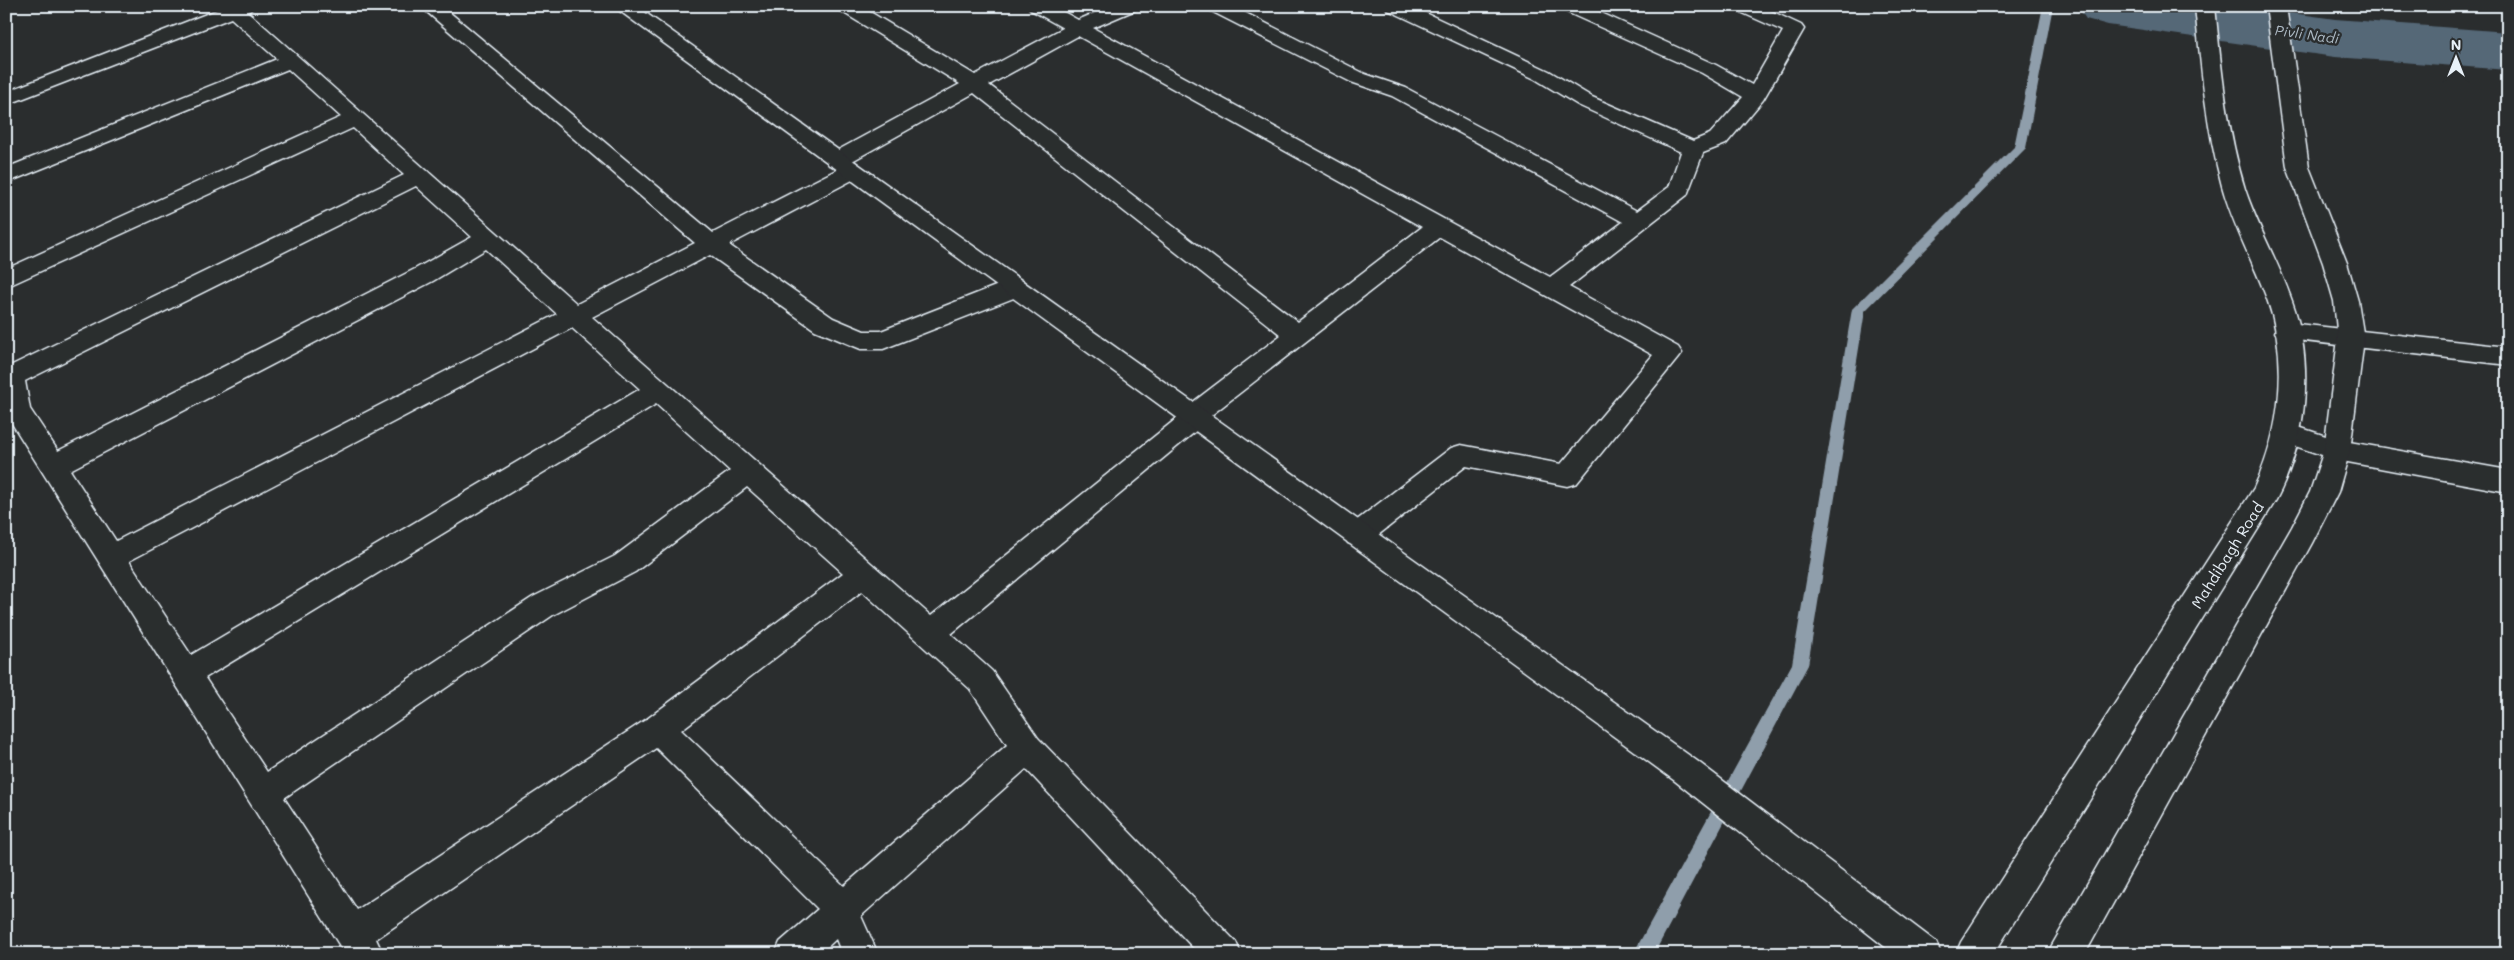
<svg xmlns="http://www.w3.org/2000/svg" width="2514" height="960" font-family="Mali,sans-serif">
	<rect width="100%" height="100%" fill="#2a2d2e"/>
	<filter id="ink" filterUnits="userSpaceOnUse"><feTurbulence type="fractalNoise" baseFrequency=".02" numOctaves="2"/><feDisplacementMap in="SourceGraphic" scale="10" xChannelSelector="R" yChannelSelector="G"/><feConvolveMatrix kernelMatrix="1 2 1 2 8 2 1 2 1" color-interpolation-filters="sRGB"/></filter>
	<g filter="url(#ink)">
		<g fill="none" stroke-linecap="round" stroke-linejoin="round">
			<path fill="#8f9eab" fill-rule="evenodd" d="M 2043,6 L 2053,6 L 2026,148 L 1865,311 L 1808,665 L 1654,954 L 1633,954 L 1792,664 L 1852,309 L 2014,147 Z"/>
			<path fill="#546777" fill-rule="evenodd" d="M 2077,6 L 2244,6 L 2335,19 L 2508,32 L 2508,70 L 2335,57 L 2108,25 L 2086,19 Z"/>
			<defs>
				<g id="street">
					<path d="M 227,6 L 255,6 L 248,12 L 577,304 L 695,243 L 420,6 L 442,6 L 713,233 L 844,166 L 852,164 L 860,166 L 863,171 L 860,176 L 729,245 L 833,318 L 864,331 L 881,331 L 1006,282 L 1015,280 L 1024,282 L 1027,288 L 1024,294 L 883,349 L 861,349 L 815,330 L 710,255 L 592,317 L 931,616 L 1181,415 L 1184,409 L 1281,335 L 974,93 L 845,165 L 837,167 L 829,165 L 826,160 L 829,155 L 960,84 L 839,10 L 836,6 L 860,6 L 975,75 L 1063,28 L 1031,10 L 1028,6 L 1053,6 L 1078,20 L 1111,6 L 1138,6 L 1135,10 L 1093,28 L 1550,277 L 1623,222 L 1392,96 L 1351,82 L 1209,10 L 1206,6 L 1232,6 L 1365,74 L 1406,88 L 1637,211 L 1669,187 L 1681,152 L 1578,105 L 1535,79 L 1388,10 L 1385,6 L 1411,6 L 1549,71 L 1592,97 L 1693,141 L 1710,134 L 1743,97 L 1702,73 L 1562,10 L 1559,6 L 1586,6 L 1716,65 L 1752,85 L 1783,31 L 1736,10 L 1733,6 L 1760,6 L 1801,25 L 1804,29 L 1763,100 L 1726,144 L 1703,153 L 1687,195 L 1569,287 L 1678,347 L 1682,353 L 1577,483 L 1567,486 L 1466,466 L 1368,543 L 1358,546 L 1348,543 L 1344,535 L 1348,527 L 1451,448 L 1461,445 L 1561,464 L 1653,355 L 1440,237 L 1205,420 L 1202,426 L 951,634 L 992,671 L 1038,738 L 1236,942 L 1241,954 L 1199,954 L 1026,769 L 861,916 L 878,954 L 842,954 L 836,939 L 820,954 L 775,954 L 780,942 L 818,909 L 656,748 L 376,939 L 383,954 L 345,954 L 6,414 L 6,368 L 404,175 L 353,128 L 6,287 L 6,269 L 341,117 L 288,69 L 6,183 L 6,168 L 277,59 L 231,18 L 6,105 L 6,92 ZM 1078,36 L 1422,227 L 1298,322 L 989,85 ZM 416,186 L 472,237 L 415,269 L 58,451 L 30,409 L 25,381 ZM 486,249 L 557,314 L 116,541 L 70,470 L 433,281 ZM 572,328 L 640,389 L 191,655 L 129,561 ZM 656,404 L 730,471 L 615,556 L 533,597 L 267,772 L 205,678 ZM 747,487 L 843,573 L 647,719 L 357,910 L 284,798 L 553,615 L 635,572 ZM 862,591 L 970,689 L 1007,745 L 844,886 L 681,730 Z"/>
					<path d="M 2288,323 L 2508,347 L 2508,365 L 2279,338 L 2275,332 L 2279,326 Z"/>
					<path d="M 2286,423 L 2338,440 L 2508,470 L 2508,492 L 2337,460 L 2277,440 L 2273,433 L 2277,426 Z"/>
				</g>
				<g id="secondary">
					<path d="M 613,6 L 636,6 L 1697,761 L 1936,942 L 1941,954 L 1894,954 L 1675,781 Z"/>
					<path d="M 2195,6 L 2215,6 C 2221,68 2227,130 2245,189 C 2258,228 2279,263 2292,301 C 2315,364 2307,441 2276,500 L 1994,954 L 1956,954 L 1961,942 L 2254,488 C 2281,431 2289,359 2267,299 C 2253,261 2233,226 2222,186 C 2206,127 2201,67 2195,6 Z"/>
					<path d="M 2266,6 L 2286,6 L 2309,167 L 2347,263 L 2358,301 L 2364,339 L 2350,450 L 2338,492 L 2312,543 L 2085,954 L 2047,954 L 2292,527 L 2310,492 L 2324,450 L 2338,339 L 2334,301 L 2323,263 L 2287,167 Z"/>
				</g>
			</defs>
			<use href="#street" stroke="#e8f1f8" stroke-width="3"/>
			<use href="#secondary" stroke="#e8f1f8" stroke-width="3"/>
			<use href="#street" fill="#2a2d2e" fill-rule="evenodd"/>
			<use href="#secondary" fill="#2a2d2e" fill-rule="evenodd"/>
		</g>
	</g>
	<g text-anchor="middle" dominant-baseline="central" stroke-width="5" stroke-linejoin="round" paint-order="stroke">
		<g font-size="14" font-style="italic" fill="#adbac4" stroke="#2a2d2e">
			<text transform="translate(2307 34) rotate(8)">Pivli Nadi</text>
		</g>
		<g font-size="15" fill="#e8f1f8" stroke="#2a2d2e">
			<text transform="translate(2227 555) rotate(-58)">Mahdibagh Road</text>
		</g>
	</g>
	<rect width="2514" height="960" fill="none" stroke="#2a2d2e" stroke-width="25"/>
	<rect x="12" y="12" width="2489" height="935" fill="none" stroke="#e8f1f8" stroke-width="2" filter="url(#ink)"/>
	<g transform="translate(2456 58)" stroke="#2a2d2e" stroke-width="4" paint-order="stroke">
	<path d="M0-4L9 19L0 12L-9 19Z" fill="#e8f1f8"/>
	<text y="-8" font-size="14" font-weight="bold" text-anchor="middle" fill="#e8f1f8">N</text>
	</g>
</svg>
